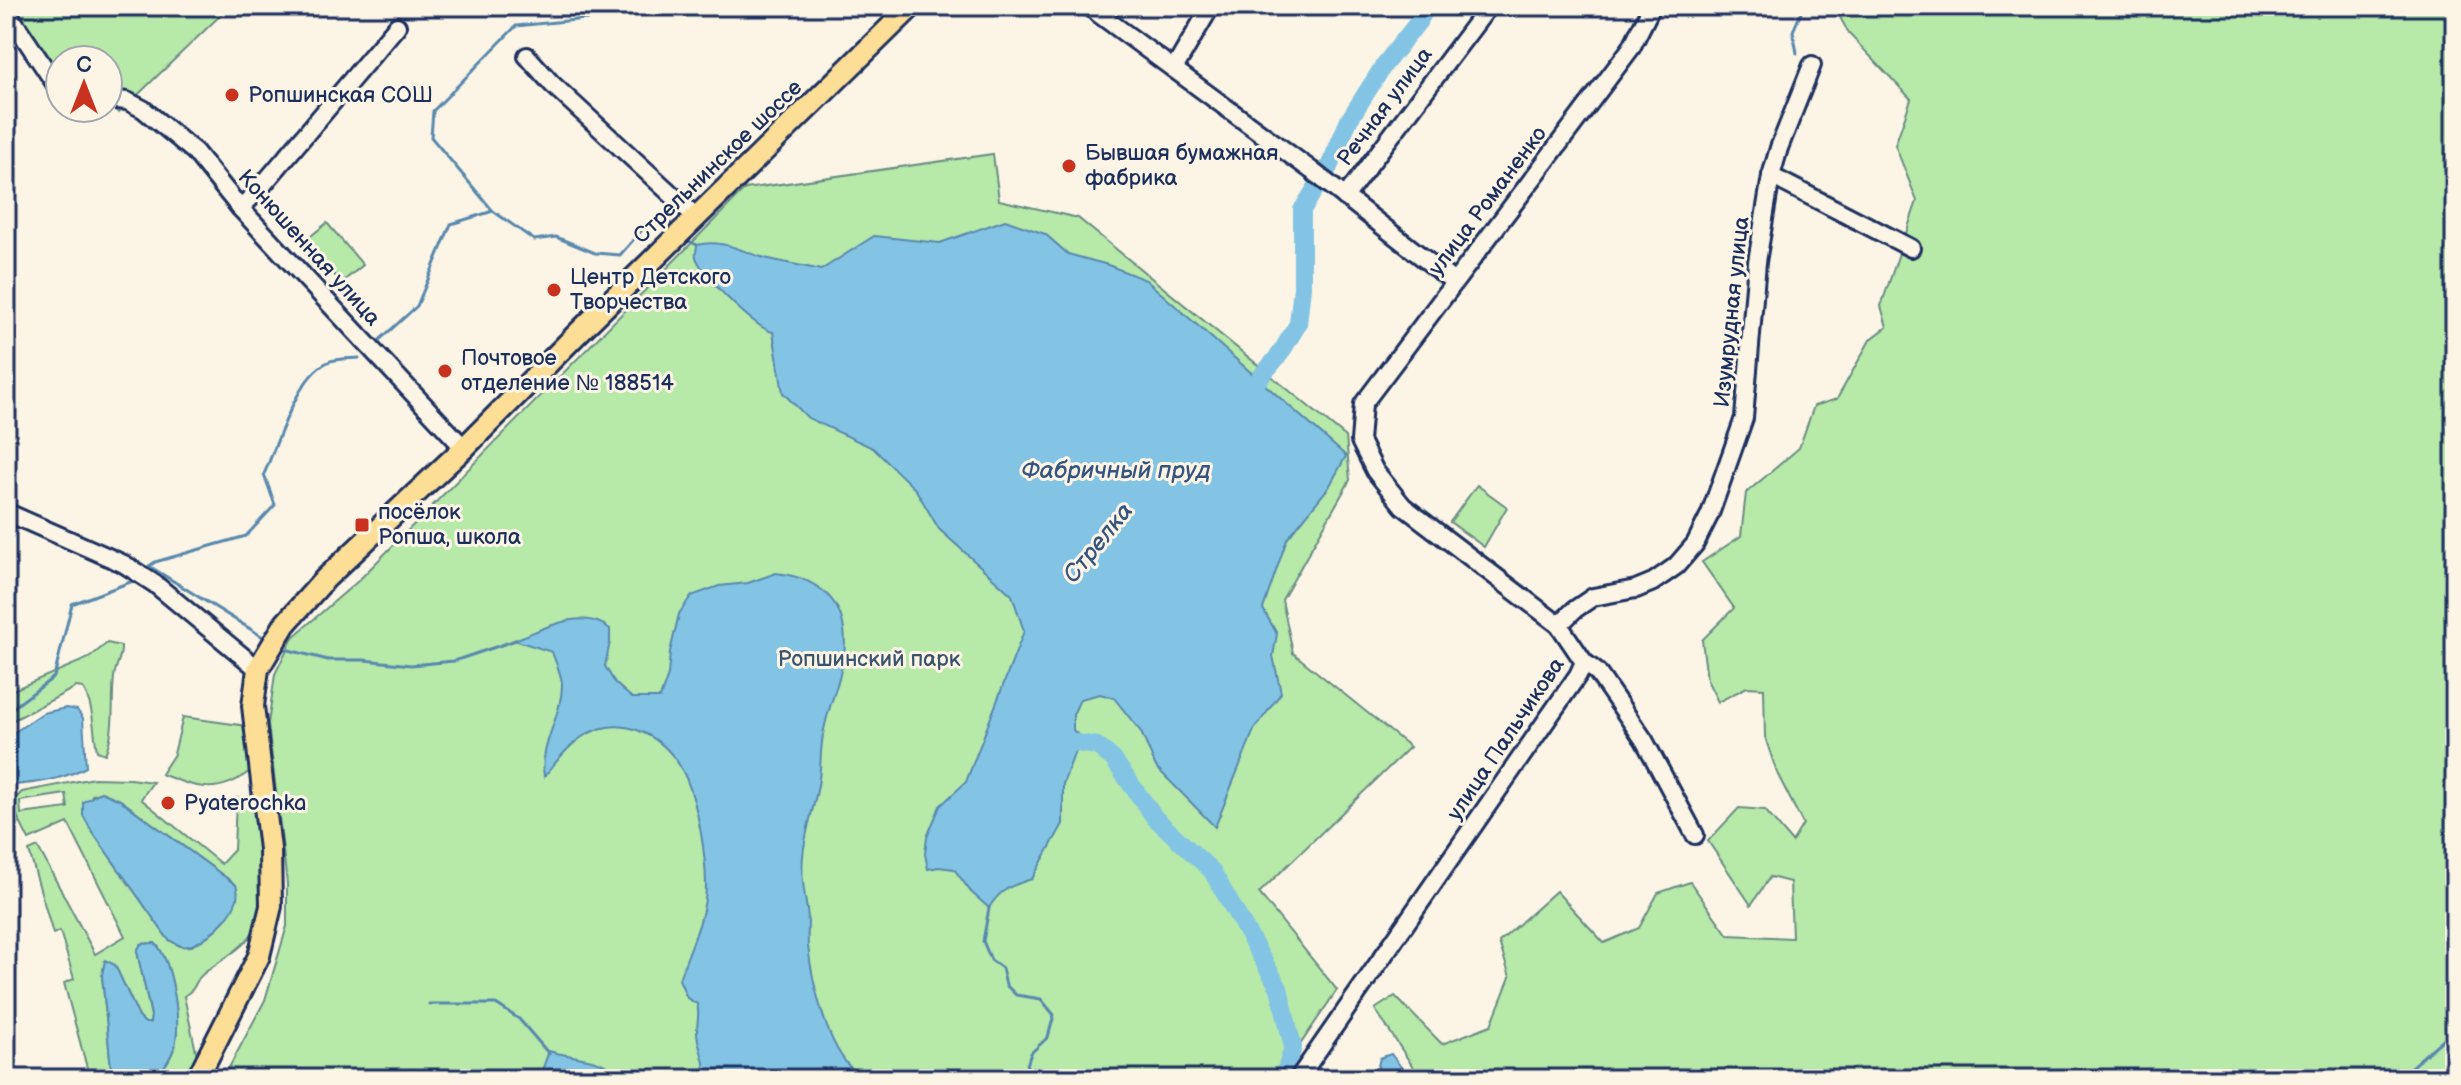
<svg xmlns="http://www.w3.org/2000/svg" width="2461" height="1085" font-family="'Balsamiq Sans',sans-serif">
	<rect width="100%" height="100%" fill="#fcf5e5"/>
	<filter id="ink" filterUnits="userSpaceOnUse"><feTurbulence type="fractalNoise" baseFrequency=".0125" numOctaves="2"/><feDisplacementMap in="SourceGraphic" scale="16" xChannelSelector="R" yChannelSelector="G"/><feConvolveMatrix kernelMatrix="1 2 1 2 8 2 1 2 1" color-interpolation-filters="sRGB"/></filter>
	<g filter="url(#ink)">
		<g fill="#b7e9a9" stroke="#698c84" stroke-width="2" fill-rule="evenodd">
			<path d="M 6,6 L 230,6 L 119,113 L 108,106 L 108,60 L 60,60 L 60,77 Z"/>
			<path d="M 1834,6 L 2455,6 L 2455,1079 L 1421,1079 L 1375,1009 L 1395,996 L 1442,1044 L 1491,1025 L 1510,977 L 1499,942 L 1556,891 L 1604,943 L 1639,928 L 1658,893 L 1690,882 L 1728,935 L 1792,938 L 1790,882 L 1770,877 L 1751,905 L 1708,841 L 1739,808 L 1765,810 L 1792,842 L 1803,824 L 1777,773 L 1765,737 L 1764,688 L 1747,687 L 1718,702 L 1707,680 L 1702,640 L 1734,608 L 1702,562 L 1741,536 L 1746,493 L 1799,448 L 1814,406 L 1837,399 L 1870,340 L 1887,327 L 1881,306 L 1917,201 L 1895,145 L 1911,99 L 1849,34 Z"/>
			<path d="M 993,154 L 999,200 L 1078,218 L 1346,437 L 1350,480 L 1282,600 L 1293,653 L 1410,747 L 1259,893 L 1337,990 L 1277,1079 L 223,1079 L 265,1000 L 287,926 L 287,884 L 268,724 L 275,674 L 293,637 L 358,581 L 745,189 Z"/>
			<path d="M 327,223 L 363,265 L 341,283 L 306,240 Z"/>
			<path d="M 1477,485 L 1507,507 L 1484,547 L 1450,522 Z"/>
			<path d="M 107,643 L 121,646 C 122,658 115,666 114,677 C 111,703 116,729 105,754 L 97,751 C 93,729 94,707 83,688 L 76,687 L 6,724 L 6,693 L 89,658 Z"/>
			<path d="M 183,717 L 247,726 L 250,771 C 218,796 197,788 161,774 L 174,754 Z"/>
			<path d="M 94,778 L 130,779 L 153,782 L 141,799 L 221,864 L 234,850 L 236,798 L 253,797 C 258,833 272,910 248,939 C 236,953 218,962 203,974 C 193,982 199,987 184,996 L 197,1056 L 185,1079 L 156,1079 C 164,1067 174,1055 176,1040 C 180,1016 172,961 155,943 L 141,944 L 137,951 L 151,1016 L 150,1023 L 145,1023 L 139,1017 L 115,965 L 102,976 L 112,1079 L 90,1079 L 64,983 L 74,979 L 60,931 L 53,934 L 29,851 L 38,847 L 95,954 L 125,936 L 68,823 L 29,840 L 15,812 L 14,800 L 22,792 ZM 101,792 L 120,800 L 236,885 L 225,920 L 209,933 L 192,946 L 180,946 L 168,939 L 91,830 L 83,815 L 92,795 ZM 66,794 L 68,808 L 21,814 L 20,801 Z"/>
		</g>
		<g fill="#83c4e4" stroke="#5988ae" stroke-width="2">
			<path d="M 1005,220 L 1045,234 L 1068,254 L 1108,265 L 1146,280 L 1346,456 L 1329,487 L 1287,539 L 1263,609 L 1277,634 L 1273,656 L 1281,693 L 1254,730 L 1215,827 L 1156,767 L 1141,732 L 1114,698 L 1100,694 L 1080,699 L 1073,715 L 1073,730 L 1086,743 L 1074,754 L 1063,784 L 1063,824 L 1032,879 C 1012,885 999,890 989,908 L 971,892 L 954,869 L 939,867 L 928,869 L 925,854 L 927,837 L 940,806 L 966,782 L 1024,631 L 1012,595 L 939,529 L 916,490 L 873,448 L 808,418 L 783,393 L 773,332 C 757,330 701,275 696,257 C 695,255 697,247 697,245 C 719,239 738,249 758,256 C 778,262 800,265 821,270 L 874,236 L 940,243 Z"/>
			<path d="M 776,573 C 806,576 836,591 843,624 C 852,666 826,702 822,742 C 820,757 821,770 818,785 C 814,809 805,831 803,856 C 801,875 804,891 807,910 C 809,922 807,934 808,946 C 812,981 825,1039 849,1066 C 854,1071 863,1075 870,1079 L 705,1079 C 707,1059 697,1048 697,1031 C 697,1021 700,1014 697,1004 L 687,998 L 679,979 C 689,950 706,917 706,886 C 706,855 698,805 686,778 C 669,739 627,713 587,734 C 568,745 557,761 544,777 C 539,744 563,715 562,683 C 561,673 555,661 552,652 L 514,640 C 544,629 582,606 610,629 L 610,642 L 605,666 L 615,683 L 632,698 L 660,698 L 668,675 L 670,652 L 679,614 L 691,596 L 719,586 L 748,583 Z"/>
			<path d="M 66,708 L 77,710 L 83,718 L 86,767 C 62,780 35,784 8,785 L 6,738 L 43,713 Z"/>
			<path d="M 101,792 L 120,800 L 236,885 C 245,906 211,938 192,945 C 183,949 176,944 168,939 L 91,830 L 83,815 L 83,802 Z"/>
			<path d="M 155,943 C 172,960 180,1016 176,1040 C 174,1054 164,1067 156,1079 L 112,1079 L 102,975 L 105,960 L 115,965 L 139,1017 L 145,1023 L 150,1023 L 151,1015 L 137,951 L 141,944 Z"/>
			<path d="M 549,1051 C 576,1059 604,1056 624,1079 L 539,1079 Z"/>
			<path d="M 1391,1054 L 1405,1072 L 1405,1079 L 1386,1079 L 1377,1070 L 1380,1058 Z"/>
		</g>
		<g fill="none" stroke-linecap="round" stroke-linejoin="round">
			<g stroke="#5988ae" stroke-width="3">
				<path d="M 1797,53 L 1793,31 L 1804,6"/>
				<path d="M 493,211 L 534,240 L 556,237 L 595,253 L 620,255 L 642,230 L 670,223 L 673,225"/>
				<path d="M 685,239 L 697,245"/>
				<path d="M 374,345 L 417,306 L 451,224 L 493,211 L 431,137 L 433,111 L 516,26 L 616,16 L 627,6"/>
				<path d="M 149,566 L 268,640"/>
				<path d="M 148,567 L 155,562 L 246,536 L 275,505 L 264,474 C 278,443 296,377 328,362 C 337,358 350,359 359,358"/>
				<path d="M 281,648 L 328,660 L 364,660 L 411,665 L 454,661 L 516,640"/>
				<path d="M 6,713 L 54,677 L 72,604 L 133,581"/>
				<path d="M 989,908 L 983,941 L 991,960 L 1002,968 L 1006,985 L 1016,995 L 1041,999 L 1054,1015 L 1048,1037 L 1031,1053 L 1026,1068 L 1016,1079"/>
				<path d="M 429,1004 L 496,1004 L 519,1019 L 549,1054"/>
				<path d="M 2397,1079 L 2455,1029"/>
			</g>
			<g stroke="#83c4e4" stroke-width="18">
				<path d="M 1243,398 L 1280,354 L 1298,324 L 1302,287 L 1302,210 L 1329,167 L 1349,120 L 1384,65 L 1419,21 L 1427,6"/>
				<path d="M 1062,741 L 1097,746 L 1113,759 L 1155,818 L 1212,871 L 1279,988 L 1293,1047 L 1286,1070 L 1278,1079"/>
			</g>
			<defs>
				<g id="minor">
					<path d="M 1088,6 L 1311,170 L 1454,282"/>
					<path d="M 6,10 L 60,91"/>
					<path d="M 527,56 L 552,84 L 696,217"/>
					<path d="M 1174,69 L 1211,6"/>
					<path d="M 108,99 L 127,101 L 143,109 L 195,152 L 240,208 L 464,448"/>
					<path d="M 1771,176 L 1911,248"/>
					<path d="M 1345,197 L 1489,6"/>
					<path d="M 240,208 L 256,193 L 397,26"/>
					<path d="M 6,512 L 124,564 L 155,584 L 258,669"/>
					<path d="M 1559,625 L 1574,610 L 1593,597 L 1636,589 L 1653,582 L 1676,566 L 1695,544 L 1710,514 L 1744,418 L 1757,262 L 1771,176 L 1779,148 L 1812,65"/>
					<path d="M 1584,662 L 1597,672 L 1644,740 L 1695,835"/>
					<path d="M 1298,1079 L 1578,675 L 1584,662 L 1559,625 L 1403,506 L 1375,471 L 1360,441 L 1363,404 L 1631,48 L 1652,6"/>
				</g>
				<path id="major" d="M 197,1079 L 259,956 L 271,906 L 270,849 L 253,706 L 258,669 L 285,624 L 325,579 L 464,448 L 579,332 L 912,6"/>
			</defs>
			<use href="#minor" stroke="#1b2f5e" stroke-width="22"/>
			<use href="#major" stroke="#1b2f5e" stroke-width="26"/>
			<use href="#minor" stroke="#fcf5e5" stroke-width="16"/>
			<use href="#major" stroke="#fdde96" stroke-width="20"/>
		</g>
	</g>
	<g fill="#c8321e" stroke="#fcf5e5" stroke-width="3">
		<circle cx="232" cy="95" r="8"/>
		<circle cx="1069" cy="166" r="8"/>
		<circle cx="554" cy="290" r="8"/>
		<circle cx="445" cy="371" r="8"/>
		<rect x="354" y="517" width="16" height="16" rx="4"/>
		<circle cx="168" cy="803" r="8"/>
	</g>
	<g text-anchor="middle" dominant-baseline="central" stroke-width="6" stroke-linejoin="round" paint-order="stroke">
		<g font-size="22" fill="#1b2f5e" stroke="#fcf5e5" text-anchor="start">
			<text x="248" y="95">Ропшинская СОШ</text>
			<text x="1085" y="153">Бывшая бумажная<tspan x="1085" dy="25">фабрика</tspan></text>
			<text x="570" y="277">Центр Детского<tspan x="570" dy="25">Творчества</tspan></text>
			<text x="461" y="358">Почтовое<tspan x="461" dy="25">отделение № 188514</tspan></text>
			<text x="378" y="512">посёлок<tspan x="378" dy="25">Ропша, школа</tspan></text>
			<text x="184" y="803">Pyaterochka</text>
		</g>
		<g font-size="22" fill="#1b2f5e" stroke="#fcf5e5">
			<text transform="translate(1385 107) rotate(-53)">Речная улица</text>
			<text transform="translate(718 162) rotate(-44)">Стрельнинское шоссе</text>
			<text transform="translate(1488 201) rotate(-53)">улица Романенко</text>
			<text transform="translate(309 248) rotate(48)">Конюшенная улица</text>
			<text transform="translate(1732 312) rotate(-84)">Изумрудная улица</text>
			<text transform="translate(1506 739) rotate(-56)">улица Пальчикова</text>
		</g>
		<g font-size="22" fill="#3a546d" stroke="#fcf5e5">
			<text x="869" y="659">Ропшинский парк</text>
		</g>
		<g font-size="24" font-style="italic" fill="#355480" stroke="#fcf5e5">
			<text x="1116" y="470">Фабричный пруд</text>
			<text transform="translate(1098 543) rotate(-51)">Стрелка</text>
		</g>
	</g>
	<rect width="2461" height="1085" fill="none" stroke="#fcf5e5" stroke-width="32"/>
	<rect x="16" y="16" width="2429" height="1053" fill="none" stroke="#1b2f5e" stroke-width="3" filter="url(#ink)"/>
	<g transform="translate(84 84)"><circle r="38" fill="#fcf5e5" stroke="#a2a6af" stroke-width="2"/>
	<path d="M0-6L14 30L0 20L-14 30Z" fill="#c8321e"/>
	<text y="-12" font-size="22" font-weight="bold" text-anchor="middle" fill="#1b2f5e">С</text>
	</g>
</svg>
